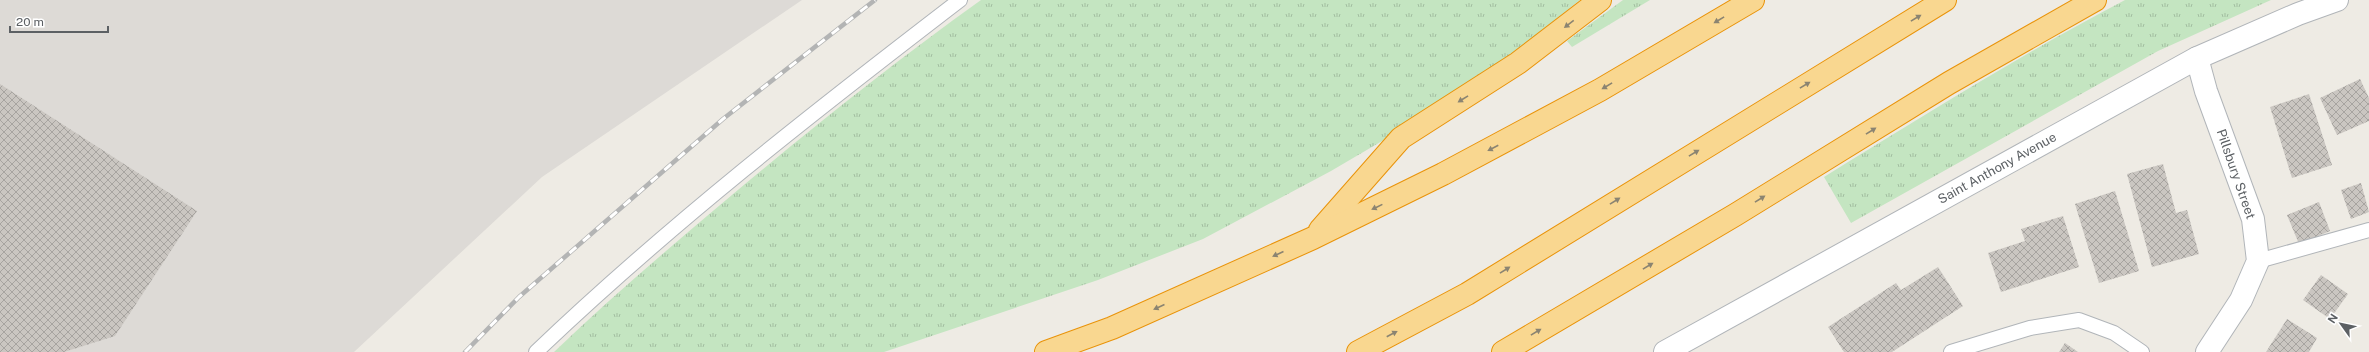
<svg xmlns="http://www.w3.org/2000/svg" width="2369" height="352" font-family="'Public Sans',sans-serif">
	<defs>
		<pattern id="grass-tufts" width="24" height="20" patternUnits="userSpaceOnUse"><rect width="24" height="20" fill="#c4e5c1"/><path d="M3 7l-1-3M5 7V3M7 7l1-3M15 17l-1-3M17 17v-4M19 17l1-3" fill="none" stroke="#a2bda0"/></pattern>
		<pattern id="building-cross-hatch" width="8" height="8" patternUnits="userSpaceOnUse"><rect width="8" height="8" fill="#cac6c1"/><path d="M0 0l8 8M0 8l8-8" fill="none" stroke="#a7a4a0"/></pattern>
	</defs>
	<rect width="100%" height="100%" fill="#eeebe4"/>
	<path fill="#dddad6" d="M 0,0 L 802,0 L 542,177 L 354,352 L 0,352 Z"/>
	<g fill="url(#grass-tufts)">
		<path d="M 981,0 L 1580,0 L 1512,54 L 1394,134 L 1331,171 L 1203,239 L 1098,280 L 884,352 L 554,352 C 609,299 668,249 726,200 C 809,130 893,63 981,0 Z"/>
		<path d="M 1623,0 L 1650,0 L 1572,47 L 1567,41 Z"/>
		<path d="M 2125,0 L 2271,0 L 2158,51 L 1851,223 L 1824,177 C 1923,116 2022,54 2125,0 Z"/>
	</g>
	<g fill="url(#building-cross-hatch)">
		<path d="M 2360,79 L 2369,98 L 2369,121 L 2337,135 L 2320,98 Z"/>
		<path d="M 0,84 L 197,211 L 115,336 L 64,352 L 0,352 Z"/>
		<path d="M 2309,94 L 2332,165 L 2292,178 L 2270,107 Z"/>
		<path d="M 2163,164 L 2176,213 L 2187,210 L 2199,254 L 2152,267 L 2127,174 Z"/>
		<path d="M 2361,183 L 2369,212 L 2351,219 L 2341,190 Z"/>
		<path d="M 2115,191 L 2139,271 L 2099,283 L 2075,204 Z"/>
		<path d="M 2319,202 L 2330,231 L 2299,244 L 2287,215 Z"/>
		<path d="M 2063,216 L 2079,267 L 2001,292 L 1988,253 L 2025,241 L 2021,229 Z"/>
		<path d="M 1938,267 L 1963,306 L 1892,352 L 1844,352 L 1828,327 L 1896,283 L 1901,290 Z"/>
		<path d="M 2321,275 L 2348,294 L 2330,319 L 2303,300 Z"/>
		<path d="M 2287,319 L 2317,338 L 2309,352 L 2266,352 Z"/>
		<path d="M 2065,343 L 2078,352 L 2059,352 Z"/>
	</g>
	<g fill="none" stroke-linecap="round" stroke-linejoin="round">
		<defs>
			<g id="lane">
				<path d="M 2258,261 L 2369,230"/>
				<path d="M 536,352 C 669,225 814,112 960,0"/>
				<path d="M 1951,352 L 2030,328 L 2079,320 L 2114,333 L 2142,352"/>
			</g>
			<g id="street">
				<path d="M 2197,58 L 2206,91 L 2253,219 L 2258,261 L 2241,300 L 2207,352"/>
				<path d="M 1665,352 L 2197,58 L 2298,14 L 2337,0"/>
			</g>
			<g id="highway">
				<path d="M 1320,230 L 1401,138 L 1518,63 L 1600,0"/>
				<path d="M 1046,352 L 1112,328 L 1313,238 L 1443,174 L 1600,90 L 1753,0"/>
				<path d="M 1358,352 L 1467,294 L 1945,0"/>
				<path d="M 1503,352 L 1735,215 L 1949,83 L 2095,0"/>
			</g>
		</defs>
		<use href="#lane" stroke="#b1b5b9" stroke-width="16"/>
		<use href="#street" stroke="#b1b5b9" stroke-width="24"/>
		<use href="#highway" stroke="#e99309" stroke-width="24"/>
		<use href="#lane" stroke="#fff" stroke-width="14"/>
		<use href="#street" stroke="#fff" stroke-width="22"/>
		<use href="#highway" stroke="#f9d790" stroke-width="22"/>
		<defs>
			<path id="rail" d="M 465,352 L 519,297 L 723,119 L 875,0"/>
		</defs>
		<use href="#rail" stroke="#b3b4b4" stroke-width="4.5"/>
		<use href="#rail" stroke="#fff" stroke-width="3" stroke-dasharray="9" stroke-linecap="butt"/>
	</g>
	<defs><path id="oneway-solid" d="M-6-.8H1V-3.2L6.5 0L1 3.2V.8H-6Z"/></defs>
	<g fill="#8b8471">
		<use href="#oneway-solid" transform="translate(1916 18) rotate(-31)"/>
		<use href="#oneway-solid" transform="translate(1719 20) rotate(149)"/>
		<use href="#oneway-solid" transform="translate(1569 24) rotate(142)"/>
		<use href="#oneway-solid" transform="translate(1805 85) rotate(-31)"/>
		<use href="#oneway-solid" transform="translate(1607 86) rotate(149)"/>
		<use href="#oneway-solid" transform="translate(1463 99) rotate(148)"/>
		<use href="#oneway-solid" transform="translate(1871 131) rotate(-32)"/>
		<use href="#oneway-solid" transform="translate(1493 148) rotate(152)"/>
		<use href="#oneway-solid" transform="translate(1694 153) rotate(-31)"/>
		<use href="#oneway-solid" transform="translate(1760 199) rotate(-32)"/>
		<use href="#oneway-solid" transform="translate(1615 201) rotate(-32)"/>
		<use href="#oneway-solid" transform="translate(1377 207) rotate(154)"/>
		<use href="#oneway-solid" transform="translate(1278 254) rotate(156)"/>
		<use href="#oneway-solid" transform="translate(1648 266) rotate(-31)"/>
		<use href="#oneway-solid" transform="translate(1505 270) rotate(-32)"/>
		<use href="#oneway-solid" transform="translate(1159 307) rotate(156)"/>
		<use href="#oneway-solid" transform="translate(1536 332) rotate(-31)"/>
		<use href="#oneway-solid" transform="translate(1392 334) rotate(-28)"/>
	</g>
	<g text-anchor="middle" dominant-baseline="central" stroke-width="4" stroke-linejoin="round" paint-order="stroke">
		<g font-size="13" fill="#5c6064" stroke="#fff">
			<text transform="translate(1997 168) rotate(-29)">Saint Anthony Avenue</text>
			<text transform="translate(2236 174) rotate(71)">Pillsbury Street</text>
		</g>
	</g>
	<g transform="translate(2341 324) rotate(303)" stroke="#ffffff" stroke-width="3" paint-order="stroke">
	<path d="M0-3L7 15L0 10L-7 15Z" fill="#5c6064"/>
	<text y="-6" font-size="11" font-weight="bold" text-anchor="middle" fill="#5c6064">N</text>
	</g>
	<path d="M10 26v6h98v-6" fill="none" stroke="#5c6064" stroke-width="2"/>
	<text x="16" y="26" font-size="12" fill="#5c6064" stroke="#ffffff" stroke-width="3" paint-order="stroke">20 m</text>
</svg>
